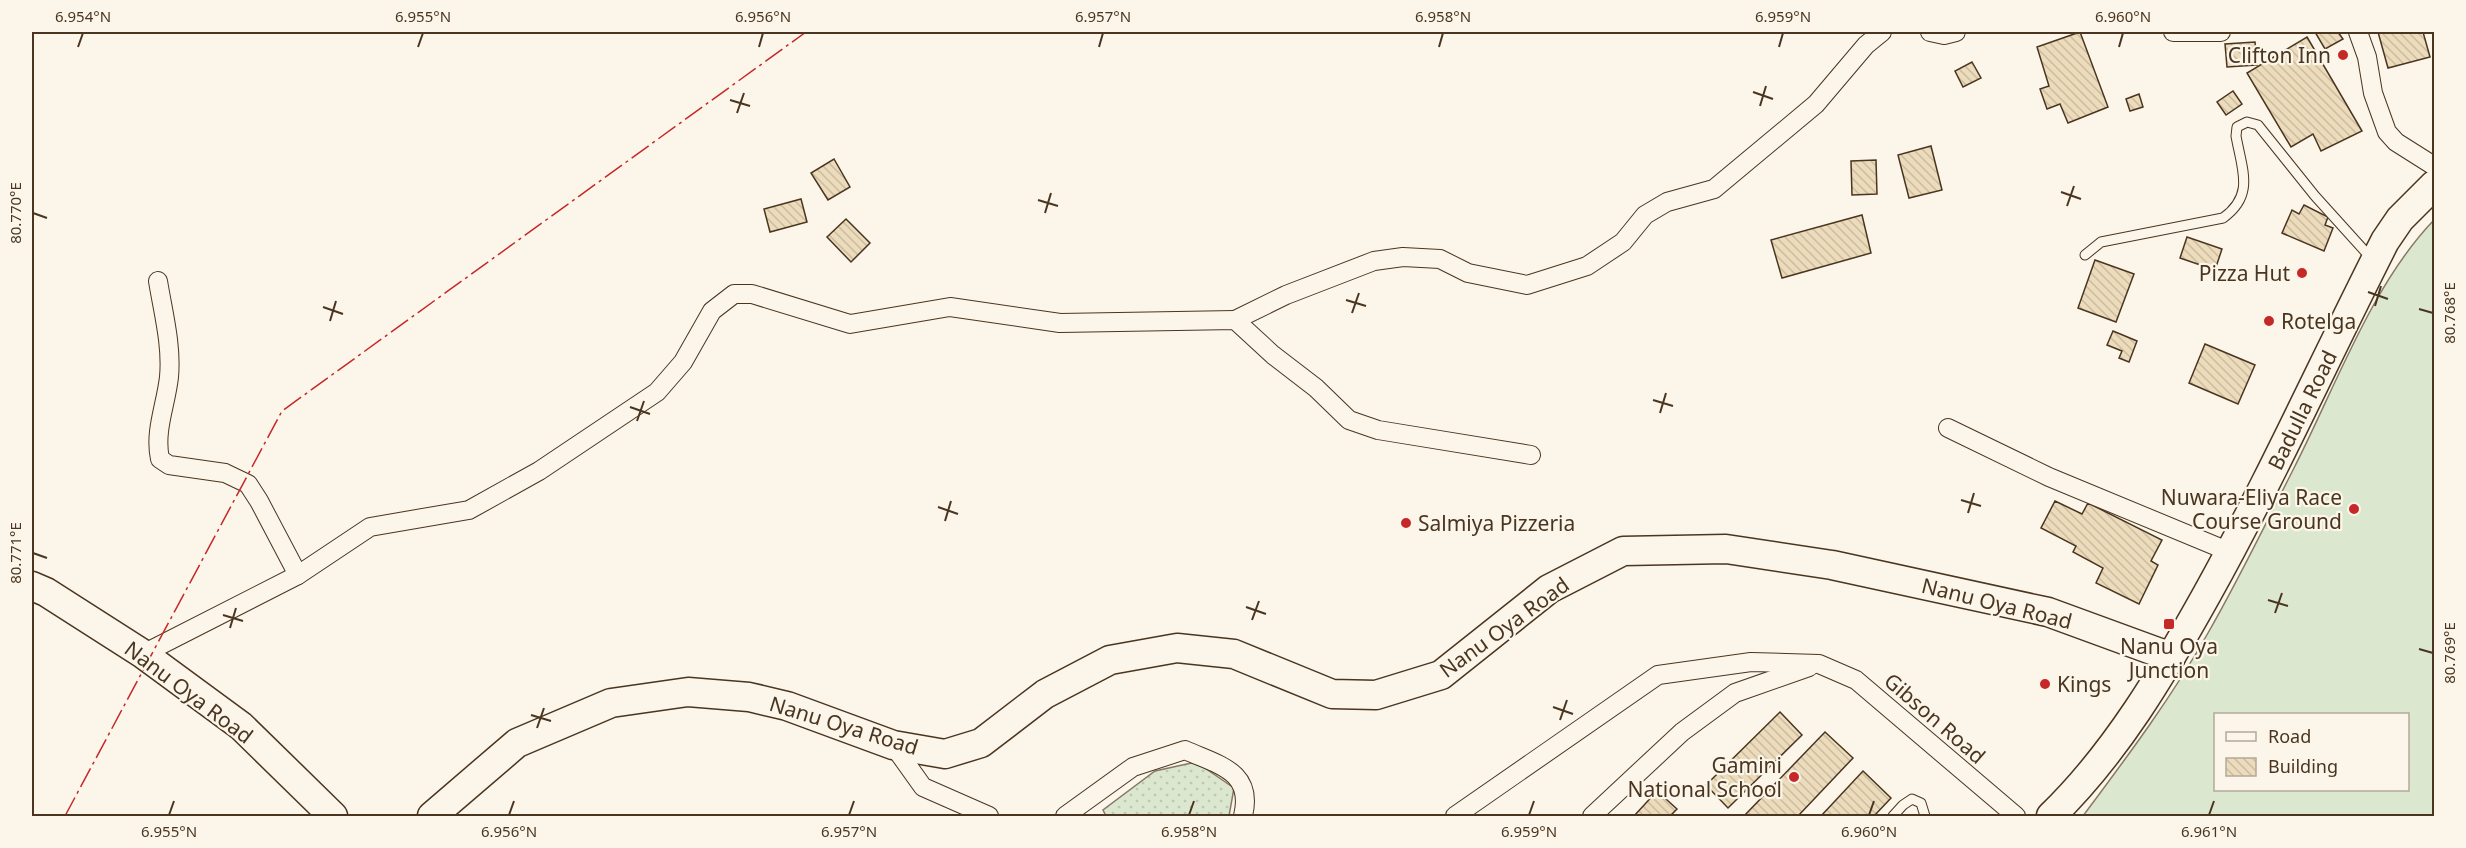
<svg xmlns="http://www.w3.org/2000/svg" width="2466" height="848" font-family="'Noto Sans',sans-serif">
	<defs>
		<pattern id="grass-dots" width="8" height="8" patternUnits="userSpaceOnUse" patternTransform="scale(1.5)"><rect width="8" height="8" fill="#dce7d0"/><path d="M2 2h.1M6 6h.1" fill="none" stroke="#bec7b2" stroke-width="1.8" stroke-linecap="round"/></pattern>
		<pattern id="building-back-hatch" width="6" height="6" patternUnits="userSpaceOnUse" patternTransform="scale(1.5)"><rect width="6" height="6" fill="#ecdcbc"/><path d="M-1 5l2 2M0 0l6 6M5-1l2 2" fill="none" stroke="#ccbda1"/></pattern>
	</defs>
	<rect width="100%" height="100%" fill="#fbf6e9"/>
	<path fill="url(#grass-dots)" stroke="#887966" stroke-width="1.5" d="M 1196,762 L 1234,788 L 1229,816 L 1106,816 L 1103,810 L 1155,771 Z"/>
	<path fill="#dce7d0" stroke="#887966" stroke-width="1.5" fill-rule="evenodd" d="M 2434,220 L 2434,816 L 2083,816 C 2127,757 2172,697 2208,633 C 2239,579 2266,523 2294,468 C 2335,388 2372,284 2434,220 ZM 2216,714 L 2408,714 L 2408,790 L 2216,790 Z"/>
	<g fill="url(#building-back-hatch)" stroke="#4a3520" stroke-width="1.5">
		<path d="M 2080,32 L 2108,107 L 2068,123 L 2060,104 L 2047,109 L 2040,89 L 2049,86 L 2037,47 Z"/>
		<path d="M 2315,32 L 2338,32 L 2343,39 L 2325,49 Z"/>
		<path d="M 2378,32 L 2423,32 L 2430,57 L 2388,68 Z"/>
		<path d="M 2307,37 L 2362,131 L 2321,151 L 2313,134 L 2291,147 L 2247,73 Z"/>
		<path d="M 2255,42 L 2257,65 L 2227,67 L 2225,44 Z"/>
		<path d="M 1972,62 L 1981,78 L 1963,87 L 1955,71 Z"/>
		<path d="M 2233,91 L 2242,104 L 2226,115 L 2217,102 Z"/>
		<path d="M 2139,94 L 2143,107 L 2130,111 L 2126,99 Z"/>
		<path d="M 1931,146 L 1942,190 L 1909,198 L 1898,155 Z"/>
		<path d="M 834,159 L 850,187 L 828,200 L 811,173 Z"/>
		<path d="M 1876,160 L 1877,194 L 1852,195 L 1851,161 Z"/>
		<path d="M 801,199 L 807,222 L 770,232 L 764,209 Z"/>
		<path d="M 2304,205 L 2328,217 L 2325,225 L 2333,228 L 2324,251 L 2282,233 L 2292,210 L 2299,214 Z"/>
		<path d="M 1862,215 L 1871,253 L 1782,278 L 1771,240 Z"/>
		<path d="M 846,219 L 870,243 L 851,262 L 827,237 Z"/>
		<path d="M 2187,237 L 2222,249 L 2215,270 L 2180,258 Z"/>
		<path d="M 2095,260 L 2134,274 L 2116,322 L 2078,308 Z"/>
		<path d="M 2113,331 L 2137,341 L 2129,362 L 2119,358 L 2122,351 L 2107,345 Z"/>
		<path d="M 2205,344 L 2255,365 L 2238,404 L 2189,383 Z"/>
		<path d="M 2055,501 L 2082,514 L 2088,503 L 2162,540 L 2151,561 L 2158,565 L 2139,604 L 2096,583 L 2103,568 L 2073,552 L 2076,546 L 2041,528 Z"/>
		<path d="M 1780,712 L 1802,735 L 1728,808 L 1706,785 Z"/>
		<path d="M 1825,732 L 1853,758 L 1798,816 L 1744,816 Z"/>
		<path d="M 1863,771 L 1891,798 L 1874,816 L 1821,816 Z"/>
		<path d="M 1657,791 L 1677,809 L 1670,816 L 1634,816 Z"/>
	</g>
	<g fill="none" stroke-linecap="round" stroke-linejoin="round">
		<defs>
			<g id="service">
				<path d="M 2085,255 L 2101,242 L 2223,218 C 2255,195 2242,170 2236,136 L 2237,127 L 2247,122 L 2258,125 L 2315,196 L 2371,258"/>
				<path d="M 1893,816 L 1903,805 L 1912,799 L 1921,803 L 1925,816"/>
			</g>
			<g id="minor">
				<path d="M 1930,32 L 1944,35 L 1956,32"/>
				<path d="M 2173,32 L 2221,32"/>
				<path d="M 2358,32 L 2367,57 L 2373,93 L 2387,132 L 2396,142 L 2434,166"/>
				<path d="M 158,281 C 163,312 172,345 169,377 C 166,405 154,431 160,459 L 169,465 L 225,473 L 248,484 L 259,501 L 298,575"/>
				<path d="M 1235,320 L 1286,295 L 1374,261 L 1403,257 L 1440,259 L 1468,273 L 1527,285 L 1587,266 L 1623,242 L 1645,215 L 1667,202 L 1714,189 L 1816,104 L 1866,45 L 1882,32"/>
				<path d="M 1948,428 L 2049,477 L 2230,552"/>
				<path d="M 143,654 L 298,575 L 370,527 L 469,510 L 539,471 L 657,392 L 683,362 L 712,311 L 734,294 L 752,294 L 850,324 L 950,307 L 1060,323 L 1235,320 L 1273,355 L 1316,388 L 1349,420 L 1378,430 L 1531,455"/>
				<path d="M 893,745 L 923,787 L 989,816"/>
				<path d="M 1065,816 L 1133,767 L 1185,750 C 1218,765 1254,771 1243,816"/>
				<path d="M 1455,816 L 1658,675 L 1751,662 L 1819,664 L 1856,680 L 2016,816"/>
				<path d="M 1592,816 L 1682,732 L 1735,693 L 1809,667"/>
			</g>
			<g id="trunk">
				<path d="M 32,586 L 46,592 L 143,654 L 241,726 L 333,816"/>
				<path d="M 432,816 L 517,743 L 611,703 L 688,692 L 749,697 L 787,706 L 893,745 L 945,754 L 981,743 L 1045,694 L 1110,660 L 1177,648 L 1234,654 L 1332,694 L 1376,695 L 1441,675 L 1549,589 L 1623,551 L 1726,549 L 1832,565 L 2048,612 L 2171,657"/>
				<path d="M 2051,816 C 2116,753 2163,673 2207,594 C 2271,479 2325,359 2385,241 L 2400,219 L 2434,185"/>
			</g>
		</defs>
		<use href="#service" stroke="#4a3520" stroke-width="11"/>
		<use href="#minor" stroke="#4a3520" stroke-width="20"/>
		<use href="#trunk" stroke="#4a3520" stroke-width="31"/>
		<use href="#service" stroke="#fbf6e9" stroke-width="9"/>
		<use href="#minor" stroke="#fbf6e9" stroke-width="18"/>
		<use href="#trunk" stroke="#fbf6e9" stroke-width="28"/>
		<path stroke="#c62828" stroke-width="1.5" stroke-dasharray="21 4.5 3 4.5" stroke-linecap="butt" d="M 65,816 L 282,411 L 806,32"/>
	</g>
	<path fill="none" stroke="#4a3520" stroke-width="2" d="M 78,47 L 83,33M 418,47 L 423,33M 759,47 L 763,33M 1099,47 L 1103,33M 1439,47 L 1443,33M 1779,47 L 1783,33M 2119,47 L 2123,33M 1753,92 L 1773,99M 730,100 L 750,106M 1760,106 L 1766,86M 737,113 L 744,93M 2061,192 L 2081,199M 1038,200 L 1058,206M 2067,206 L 2074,186M 33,213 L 47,218M 1045,213 L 1051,193M 2368,292 L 2388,299M 1346,300 L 1366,306M 2375,306 L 2381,286M 323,307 L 343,314M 2419,309 L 2433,313M 1352,313 L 1359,293M 330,321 L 336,301M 1653,400 L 1673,406M 630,407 L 650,414M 1660,413 L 1666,393M 637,421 L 644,401M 1961,500 L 1981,506M 938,507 L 958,514M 1968,513 L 1974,493M 945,521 L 951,501M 33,553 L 47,558M 2268,600 L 2288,606M 1246,607 L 1266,614M 2275,613 L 2282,593M 223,615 L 243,621M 1252,620 L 1259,601M 230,628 L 236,608M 2419,649 L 2433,653M 1553,707 L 1573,714M 531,715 L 551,721M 1560,720 L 1567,700M 537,728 L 544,708M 169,815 L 174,801M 509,815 L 514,801M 849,815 L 854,801M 1189,815 L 1194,801M 1529,815 L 1534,801M 1869,815 L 1874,801M 2209,815 L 2214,801"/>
	<g fill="#c62828" stroke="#fbf6e9" stroke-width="2">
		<circle cx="2343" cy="55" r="6"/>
		<circle cx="2302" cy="273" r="6"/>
		<circle cx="2269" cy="321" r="6"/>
		<circle cx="2354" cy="509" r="6"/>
		<circle cx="1406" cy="523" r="6"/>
		<rect x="2163" y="618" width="12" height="12" rx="3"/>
		<circle cx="2045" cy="684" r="6"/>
		<circle cx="1794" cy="777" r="6"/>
	</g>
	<g text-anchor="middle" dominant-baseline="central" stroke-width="4.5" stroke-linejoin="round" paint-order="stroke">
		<g font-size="21" fill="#4a3520" stroke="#fbf6e9" text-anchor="end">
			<text x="2331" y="55">Clifton Inn</text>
			<text x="2290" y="273">Pizza Hut</text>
			<text x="2281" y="321" text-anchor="start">Rotelga</text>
			<text x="2342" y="497">Nuwara-Eliya Race<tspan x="2342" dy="24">Course Ground</tspan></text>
			<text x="1418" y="523" text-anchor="start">Salmiya Pizzeria</text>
			<text x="2169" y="646" text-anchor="middle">Nanu Oya<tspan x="2169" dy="24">Junction</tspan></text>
			<text x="2057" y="684" text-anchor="start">Kings</text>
			<text x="1782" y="765">Gamini<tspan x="1782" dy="24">National School</tspan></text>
		</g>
		<g font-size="21" fill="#4a3520" stroke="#fbf6e9">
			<text transform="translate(2302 410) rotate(-64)">Badulla Road</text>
			<text transform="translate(1997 603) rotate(14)">Nanu Oya Road</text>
			<text transform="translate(1504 627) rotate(-36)">Nanu Oya Road</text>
			<text transform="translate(189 692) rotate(37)">Nanu Oya Road</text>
			<text transform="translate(1935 718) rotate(41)">Gibson Road</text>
			<text transform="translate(844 725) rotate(17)">Nanu Oya Road</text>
		</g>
	</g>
	<rect width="2466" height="848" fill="none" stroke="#fbf6e9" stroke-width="66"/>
	<rect x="2214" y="713" width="195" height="78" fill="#fbf6e9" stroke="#b4a999" stroke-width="1.5"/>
	<rect x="2226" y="732" width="30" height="9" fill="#fbf6e9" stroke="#b4a999" stroke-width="1.5"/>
	<text x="2268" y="743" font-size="18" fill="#4a3520">Road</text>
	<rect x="2226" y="758" width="30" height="18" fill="url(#building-back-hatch)" stroke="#b4a999" stroke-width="1.5"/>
	<text x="2268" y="773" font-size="18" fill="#4a3520">Building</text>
	<rect x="33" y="33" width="2400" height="782" fill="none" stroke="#4a3520" stroke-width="2"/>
	<g font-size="15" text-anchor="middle" fill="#4a3520">
		<text x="83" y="22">6.954°N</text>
		<text x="423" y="22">6.955°N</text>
		<text x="763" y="22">6.956°N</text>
		<text x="1103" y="22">6.957°N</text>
		<text x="1443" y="22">6.958°N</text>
		<text x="1783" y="22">6.959°N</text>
		<text x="2123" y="22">6.960°N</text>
		<text transform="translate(16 213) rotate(-90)" y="5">80.770°E</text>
		<text transform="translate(2450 313) rotate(-90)" y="5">80.768°E</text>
		<text transform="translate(16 553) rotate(-90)" y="5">80.771°E</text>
		<text transform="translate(2450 653) rotate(-90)" y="5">80.769°E</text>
		<text x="169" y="837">6.955°N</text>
		<text x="509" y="837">6.956°N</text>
		<text x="849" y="837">6.957°N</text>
		<text x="1189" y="837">6.958°N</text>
		<text x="1529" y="837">6.959°N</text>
		<text x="1869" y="837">6.960°N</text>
		<text x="2209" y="837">6.961°N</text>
	</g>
</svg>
